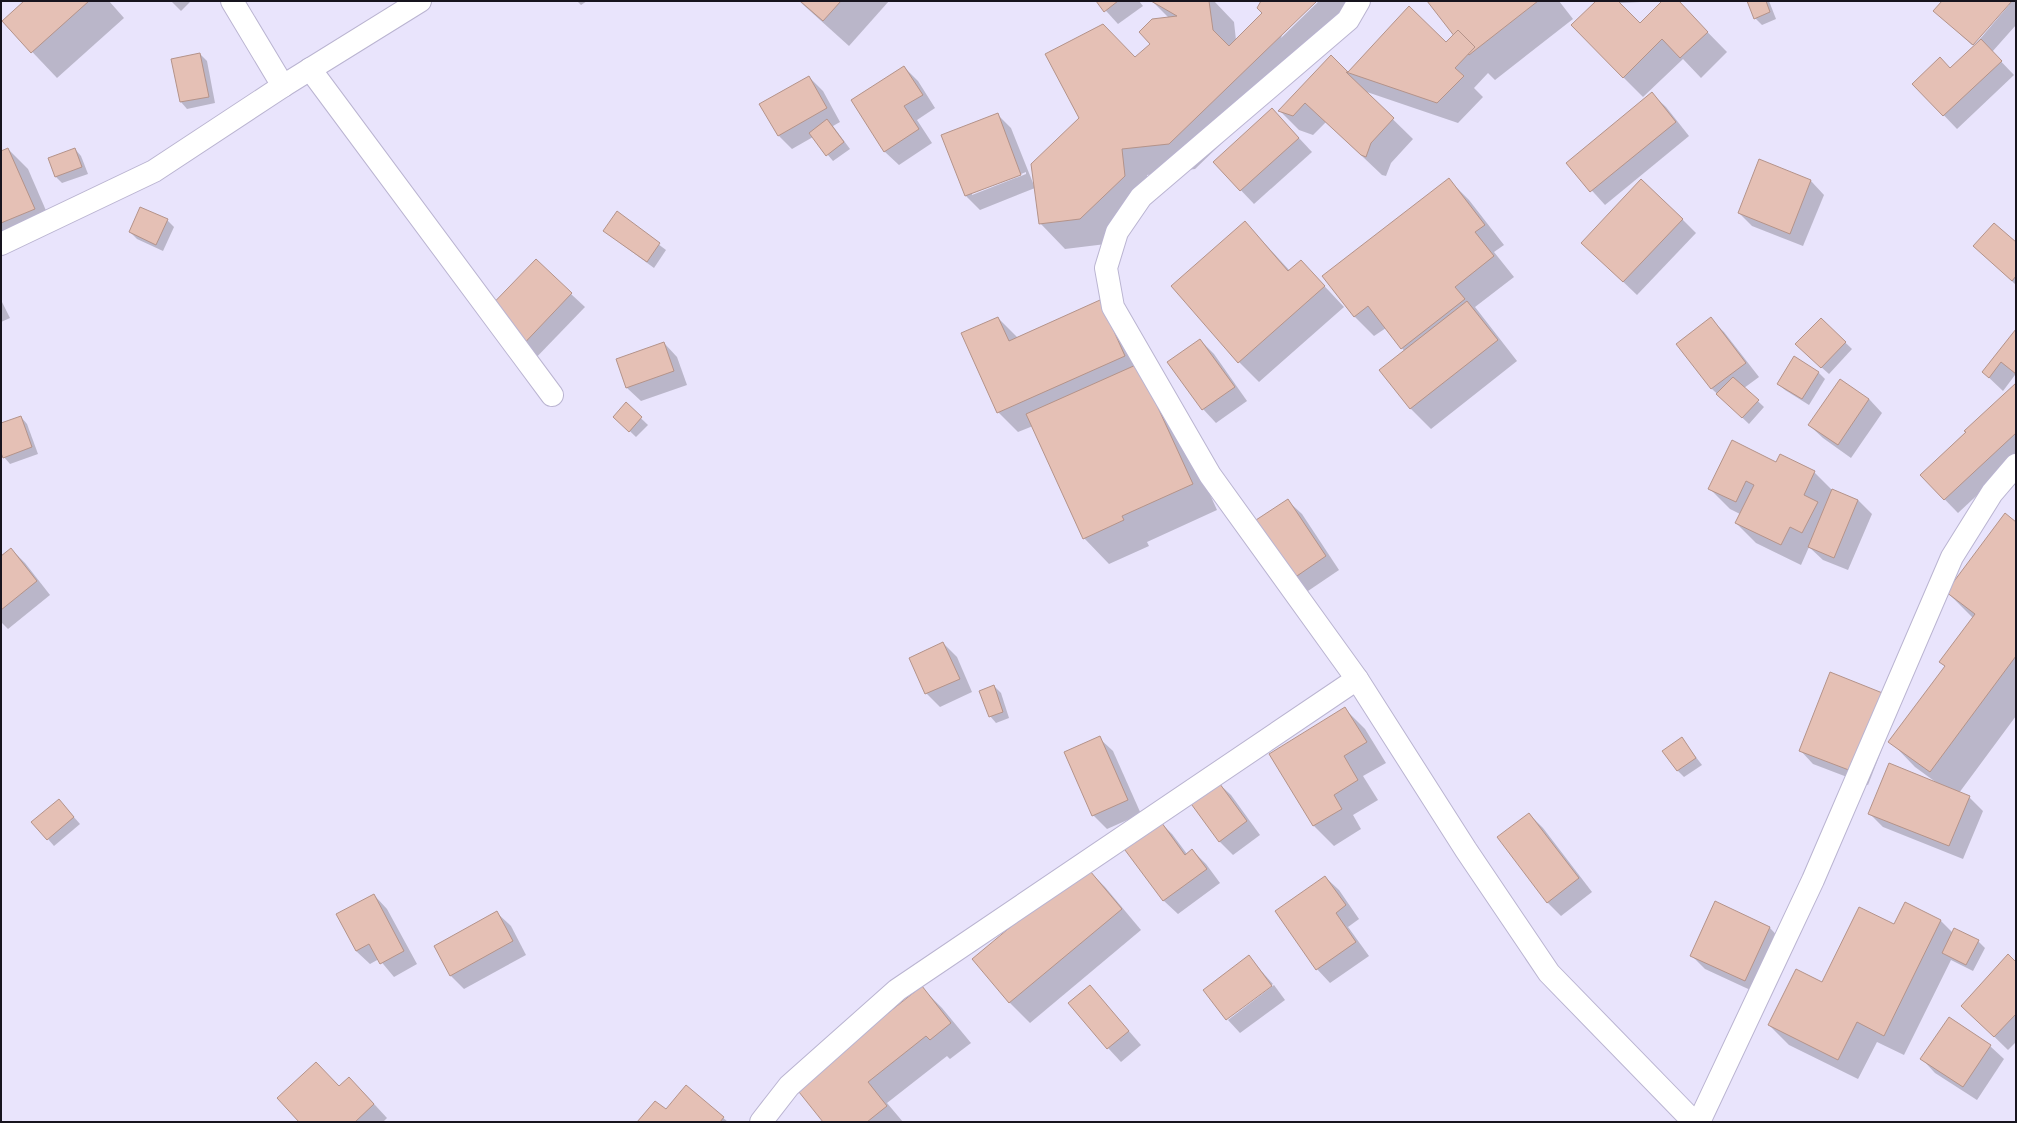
<svg xmlns="http://www.w3.org/2000/svg" width="2017" height="1123" font-family="'Alegreya Sans',sans-serif">
	<rect width="100%" height="100%" fill="#e9e4fc"/>
	<g fill="#0003" fill-rule="evenodd">
		<path d="M 25,1 L 109,1 L 124,18 L 57,78 L 3,21 Z"/>
		<path d="M 171,1 L 191,1 L 181,11 Z"/>
		<path d="M 577,1 L 587,1 L 581,5 Z"/>
		<path d="M 799,1 L 889,1 L 849,46 Z"/>
		<path d="M 1097,1 L 1139,1 L 1143,6 L 1118,24 Z"/>
		<path d="M 1152,1 L 1214,1 L 1234,22 L 1236,40 L 1264,14 L 1262,1 L 1316,1 L 1283,33 L 1281,38 L 1319,1 L 1357,1 L 1340,29 L 1195,169 L 1147,175 L 1150,202 L 1106,244 L 1065,249 L 1040,223 L 1080,118 L 1151,44 L 1169,18 Z"/>
		<path d="M 1428,1 L 1559,1 L 1573,19 L 1495,80 L 1488,73 L 1474,88 L 1483,97 L 1458,123 L 1364,91 L 1413,139 L 1391,163 L 1386,176 L 1382,175 L 1326,122 L 1313,135 L 1299,130 L 1280,111 L 1332,57 L 1348,73 L 1409,8 L 1446,43 L 1454,35 Z"/>
		<path d="M 1598,1 L 1677,1 L 1727,52 L 1701,78 L 1683,59 L 1643,97 L 1623,77 ZM 1663,1 L 1640,24 L 1620,3 Z"/>
		<path d="M 1748,1 L 1769,1 L 1776,19 L 1762,25 L 1755,18 Z"/>
		<path d="M 1943,1 L 2016,1 L 2016,25 L 1992,52 L 2014,75 L 1957,129 L 1914,84 L 1950,69 L 1974,46 L 2009,5 L 2008,4 L 1972,45 L 1935,11 Z"/>
		<path d="M 200,54 L 207,61 L 215,103 L 187,109 L 181,102 L 172,60 Z"/>
		<path d="M 904,67 L 918,81 L 935,108 L 917,120 L 932,143 L 899,165 L 885,152 L 852,100 Z"/>
		<path d="M 809,77 L 823,91 L 840,122 L 833,126 L 850,149 L 833,161 L 813,137 L 792,149 L 779,136 L 761,104 Z"/>
		<path d="M 1652,94 L 1666,107 L 1689,136 L 1605,205 L 1567,163 Z"/>
		<path d="M 997,114 L 1011,128 L 1035,188 L 980,210 L 966,196 L 942,136 ZM 1026,172 L 1026,174 L 972,195 L 972,193 Z"/>
		<path d="M 1285,123 L 1312,152 L 1254,204 L 1214,162 Z"/>
		<path d="M 8,149 L 28,169 L 54,229 L 1,252 L 1,152 Z"/>
		<path d="M 75,149 L 81,156 L 88,174 L 62,183 L 56,177 Z"/>
		<path d="M 1449,180 L 1469,200 L 1504,245 L 1494,252 L 1514,277 L 1475,307 L 1517,361 L 1431,429 L 1411,409 L 1381,371 L 1405,352 L 1386,328 L 1374,336 L 1354,316 Z"/>
		<path d="M 1811,181 L 1824,195 L 1803,246 L 1752,226 L 1739,213 Z"/>
		<path d="M 617,213 L 666,250 L 654,268 L 604,231 Z"/>
		<path d="M 1682,219 L 1696,233 L 1637,295 L 1596,256 Z"/>
		<path d="M 167,220 L 174,227 L 163,251 L 137,239 L 130,232 Z"/>
		<path d="M 1245,222 L 1290,271 L 1301,261 L 1344,307 L 1259,382 L 1239,362 Z"/>
		<path d="M 2016,243 L 2016,285 L 1975,246 Z"/>
		<path d="M 571,294 L 585,307 L 530,364 L 495,331 Z"/>
		<path d="M 1,300 L 10,318 L 1,322 Z"/>
		<path d="M 1100,301 L 1163,390 L 1217,510 L 1147,542 L 1149,546 L 1109,564 L 1084,538 L 1033,426 L 1018,432 L 998,412 L 998,318 L 1018,338 Z"/>
		<path d="M 1710,318 L 1724,332 L 1759,377 L 1744,388 L 1764,407 L 1749,424 L 1712,389 L 1677,344 Z"/>
		<path d="M 1821,319 L 1852,349 L 1829,374 L 1803,351 Z"/>
		<path d="M 2016,330 L 2016,376 L 2015,375 L 2003,391 L 1983,372 Z"/>
		<path d="M 1200,340 L 1214,354 L 1247,401 L 1216,423 L 1203,409 Z"/>
		<path d="M 664,343 L 677,357 L 687,385 L 641,401 L 627,388 Z"/>
		<path d="M 1818,372 L 1825,379 L 1809,405 L 1785,390 L 1778,384 Z"/>
		<path d="M 2016,384 L 2016,459 L 1958,513 L 1921,475 Z"/>
		<path d="M 1869,399 L 1882,413 L 1851,458 L 1823,438 L 1809,425 Z"/>
		<path d="M 626,404 L 648,425 L 636,437 L 615,417 Z"/>
		<path d="M 21,417 L 27,424 L 38,454 L 10,464 L 4,457 L 1,450 L 1,424 Z"/>
		<path d="M 1777,463 L 1814,472 L 1833,491 L 1858,500 L 1872,514 L 1848,570 L 1823,560 L 1809,547 L 1801,565 L 1756,543 L 1736,523 L 1740,514 L 1730,509 L 1710,489 Z"/>
		<path d="M 1288,501 L 1302,514 L 1339,570 L 1308,591 L 1294,577 Z"/>
		<path d="M 2016,523 L 2016,716 L 1959,793 L 1969,797 L 1983,811 L 1963,859 L 1883,827 L 1870,814 L 1937,783 L 1915,767 L 1890,741 L 1946,667 L 1940,662 L 1973,618 L 1947,592 Z"/>
		<path d="M 11,549 L 25,563 L 50,595 L 8,629 L 1,622 L 1,557 Z"/>
		<path d="M 943,643 L 957,657 L 972,692 L 940,707 L 926,693 Z"/>
		<path d="M 994,686 L 1001,693 L 1009,718 L 996,723 L 990,716 Z"/>
		<path d="M 1898,708 L 1868,785 L 1813,764 L 1800,750 Z"/>
		<path d="M 1345,709 L 1365,729 L 1386,763 L 1363,776 L 1378,800 L 1353,815 L 1361,829 L 1334,846 L 1314,826 L 1270,755 Z"/>
		<path d="M 1099,738 L 1113,751 L 1141,814 L 1107,829 L 1093,815 Z"/>
		<path d="M 1682,739 L 1702,765 L 1684,777 L 1678,771 Z"/>
		<path d="M 1217,782 L 1231,795 L 1260,835 L 1233,855 L 1219,841 Z"/>
		<path d="M 65,807 L 80,824 L 54,846 L 48,839 Z"/>
		<path d="M 1529,814 L 1543,828 L 1592,892 L 1561,916 L 1547,902 Z"/>
		<path d="M 1158,820 L 1172,834 L 1187,854 L 1192,850 L 1206,864 L 1220,883 L 1178,914 L 1164,901 L 1124,847 Z"/>
		<path d="M 1085,867 L 1105,887 L 1141,930 L 1030,1023 L 1010,1003 L 974,959 Z"/>
		<path d="M 1325,877 L 1339,890 L 1359,919 L 1348,927 L 1369,956 L 1330,983 L 1317,969 Z"/>
		<path d="M 374,895 L 387,909 L 417,964 L 394,977 L 379,959 L 370,964 L 356,951 Z"/>
		<path d="M 1715,903 L 1770,928 L 1783,942 L 1759,994 L 1705,969 L 1691,955 Z"/>
		<path d="M 1906,903 L 1941,921 L 1953,933 L 1978,941 L 1985,948 L 1973,971 L 1951,960 L 1904,1055 L 1877,1042 L 1858,1079 L 1789,1045 L 1769,1025 L 1894,926 Z"/>
		<path d="M 497,913 L 511,926 L 526,955 L 464,989 L 450,975 Z"/>
		<path d="M 1249,957 L 1273,984 L 1227,1018 L 1227,1020 L 1204,990 Z"/>
		<path d="M 2016,963 L 2016,1042 L 2008,1050 L 1976,1019 Z"/>
		<path d="M 1274,985 L 1285,1000 L 1240,1033 L 1228,1020 Z"/>
		<path d="M 1090,986 L 1141,1045 L 1121,1062 L 1108,1048 Z"/>
		<path d="M 922,988 L 942,1008 L 971,1043 L 950,1059 L 947,1056 L 887,1103 L 903,1122 L 824,1122 Z"/>
		<path d="M 1990,1046 L 2004,1059 L 1977,1100 L 1935,1073 L 1922,1059 Z"/>
		<path d="M 686,1086 L 728,1122 L 638,1122 L 666,1111 Z"/>
		<path d="M 339,1087 L 363,1092 L 387,1118 L 383,1122 L 301,1122 Z"/>
	</g>
	<g fill="#e5c0b5" stroke="#b4938a">
		<path d="M 24,1 L 89,1 L 31,53 L 2,21 Z"/>
		<path d="M 800,1 L 841,1 L 823,21 Z"/>
		<path d="M 1096,1 L 1118,1 L 1104,12 Z"/>
		<path d="M 1151,1 L 1209,1 L 1213,30 L 1229,46 L 1262,13 L 1257,8 L 1261,1 L 1317,1 L 1169,144 L 1122,149 L 1125,176 L 1080,219 L 1039,224 L 1031,164 L 1079,118 L 1045,54 L 1103,24 L 1135,57 L 1150,44 L 1139,32 L 1152,19 L 1177,16 Z"/>
		<path d="M 1427,1 L 1538,1 L 1469,55 Z"/>
		<path d="M 1596,1 L 1618,1 L 1640,23 L 1662,1 L 1679,1 L 1708,32 L 1680,58 L 1662,39 L 1623,78 L 1571,25 Z"/>
		<path d="M 1747,1 L 1766,1 L 1770,12 L 1754,19 Z"/>
		<path d="M 1942,1 L 2012,1 L 1973,45 L 1933,11 Z"/>
		<path d="M 1409,6 L 1446,42 L 1458,30 L 1475,47 L 1455,68 L 1464,76 L 1437,103 L 1346,72 L 1394,118 L 1371,143 L 1366,157 L 1361,155 L 1305,103 L 1293,116 L 1278,111 L 1331,55 L 1348,72 Z"/>
		<path d="M 1981,39 L 2002,61 L 1943,116 L 1912,84 L 1940,57 L 1950,68 Z"/>
		<path d="M 200,53 L 209,97 L 180,102 L 171,59 Z"/>
		<path d="M 904,66 L 923,95 L 904,106 L 919,129 L 884,152 L 851,100 Z"/>
		<path d="M 809,76 L 827,108 L 778,136 L 759,104 Z"/>
		<path d="M 1652,92 L 1676,122 L 1590,192 L 1566,163 Z"/>
		<path d="M 1272,108 L 1299,138 L 1240,191 L 1213,162 Z"/>
		<path d="M 998,113 L 1021,175 L 965,196 L 941,135 Z"/>
		<path d="M 827,119 L 844,142 L 826,156 L 809,133 Z"/>
		<path d="M 8,148 L 35,209 L 1,223 L 1,151 Z"/>
		<path d="M 75,148 L 82,167 L 55,177 L 48,158 Z"/>
		<path d="M 1759,159 L 1811,180 L 1790,234 L 1738,213 Z"/>
		<path d="M 1449,178 L 1485,225 L 1475,232 L 1494,256 L 1455,287 L 1465,299 L 1401,349 L 1368,306 L 1354,317 L 1322,276 Z"/>
		<path d="M 1641,179 L 1683,219 L 1623,282 L 1581,243 Z"/>
		<path d="M 140,207 L 168,219 L 156,245 L 129,232 Z"/>
		<path d="M 617,211 L 660,243 L 647,262 L 603,231 Z"/>
		<path d="M 1245,221 L 1288,271 L 1301,260 L 1325,286 L 1238,363 L 1171,286 Z"/>
		<path d="M 1994,223 L 2016,242 L 2016,276 L 2012,281 L 1973,246 Z"/>
		<path d="M 536,259 L 572,293 L 516,352 L 480,317 Z"/>
		<path d="M 1100,300 L 1125,356 L 997,413 L 961,333 L 998,317 L 1009,341 Z"/>
		<path d="M 1467,301 L 1498,340 L 1410,409 L 1379,370 Z"/>
		<path d="M 1711,317 L 1746,363 L 1711,389 L 1676,344 Z"/>
		<path d="M 1821,318 L 1846,342 L 1821,368 L 1795,344 Z"/>
		<path d="M 2016,329 L 2016,374 L 2001,362 L 1989,378 L 1982,372 Z"/>
		<path d="M 1200,339 L 1235,387 L 1202,410 L 1167,362 Z"/>
		<path d="M 664,342 L 674,371 L 626,388 L 616,359 Z"/>
		<path d="M 1794,356 L 1819,372 L 1802,399 L 1777,384 Z"/>
		<path d="M 1138,364 L 1193,484 L 1122,516 L 1124,520 L 1083,539 L 1026,414 Z"/>
		<path d="M 1733,377 L 1759,400 L 1742,418 L 1716,394 Z"/>
		<path d="M 1840,379 L 1869,399 L 1838,445 L 1808,425 Z"/>
		<path d="M 2016,383 L 2016,433 L 1944,500 L 1920,475 L 1966,432 L 1964,431 Z"/>
		<path d="M 626,402 L 642,417 L 629,432 L 613,417 Z"/>
		<path d="M 21,416 L 32,447 L 3,458 L 1,453 L 1,423 Z"/>
		<path d="M 1732,440 L 1776,462 L 1780,454 L 1815,471 L 1804,495 L 1818,502 L 1802,533 L 1790,527 L 1781,545 L 1735,523 L 1754,485 L 1746,481 L 1736,502 L 1708,489 Z"/>
		<path d="M 1832,489 L 1858,500 L 1834,558 L 1808,547 Z"/>
		<path d="M 1288,499 L 1326,556 L 1294,578 L 1256,520 Z"/>
		<path d="M 2005,513 L 2016,522 L 2016,656 L 1930,772 L 1888,742 L 1945,666 L 1939,662 L 1975,614 L 1946,592 Z"/>
		<path d="M 11,548 L 37,581 L 1,610 L 1,556 Z"/>
		<path d="M 943,642 L 960,679 L 925,694 L 909,658 Z"/>
		<path d="M 1830,672 L 1885,694 L 1854,772 L 1799,751 Z"/>
		<path d="M 994,685 L 1003,712 L 989,717 L 979,691 Z"/>
		<path d="M 1345,707 L 1367,742 L 1344,756 L 1358,780 L 1334,795 L 1342,809 L 1313,826 L 1269,754 Z"/>
		<path d="M 1100,736 L 1128,800 L 1092,816 L 1064,752 Z"/>
		<path d="M 1682,737 L 1696,758 L 1677,771 L 1662,751 Z"/>
		<path d="M 1889,763 L 1970,796 L 1949,846 L 1868,814 Z"/>
		<path d="M 1217,780 L 1247,821 L 1219,842 L 1189,801 Z"/>
		<path d="M 59,799 L 74,817 L 47,840 L 31,822 Z"/>
		<path d="M 1529,813 L 1579,878 L 1547,903 L 1497,837 Z"/>
		<path d="M 1159,819 L 1185,855 L 1192,849 L 1207,869 L 1163,901 L 1122,846 Z"/>
		<path d="M 1085,865 L 1122,909 L 1009,1003 L 972,959 Z"/>
		<path d="M 1325,876 L 1346,905 L 1336,913 L 1356,942 L 1316,970 L 1275,911 Z"/>
		<path d="M 374,894 L 404,951 L 380,964 L 369,944 L 356,951 L 336,914 Z"/>
		<path d="M 1715,901 L 1770,927 L 1745,981 L 1690,956 Z"/>
		<path d="M 1905,902 L 1941,920 L 1884,1036 L 1857,1022 L 1838,1060 L 1768,1025 L 1796,969 L 1822,982 L 1859,907 L 1894,924 Z"/>
		<path d="M 497,911 L 513,941 L 450,976 L 434,946 Z"/>
		<path d="M 1954,928 L 1979,940 L 1966,965 L 1942,953 Z"/>
		<path d="M 2008,954 L 2016,962 L 2016,1014 L 1994,1037 L 1961,1006 Z"/>
		<path d="M 1249,955 L 1272,986 L 1226,1020 L 1203,990 Z"/>
		<path d="M 1090,985 L 1129,1031 L 1107,1049 L 1068,1003 Z"/>
		<path d="M 922,986 L 951,1023 L 930,1040 L 926,1036 L 868,1082 L 887,1106 L 867,1122 L 823,1122 L 795,1087 Z"/>
		<path d="M 1949,1017 L 1991,1045 L 1963,1087 L 1920,1059 Z"/>
		<path d="M 316,1062 L 339,1086 L 349,1077 L 374,1104 L 355,1122 L 299,1122 L 277,1098 Z"/>
		<path d="M 686,1085 L 724,1117 L 720,1122 L 637,1122 L 655,1101 L 666,1109 Z"/>
	</g>
	<g fill="none" stroke-linecap="round" stroke-linejoin="round">
		<defs>
			<g id="minor">
				<path d="M 232,1 L 283,86"/>
				<path d="M 1359,1 L 1348,20 L 1141,197 L 1117,232 L 1106,268 L 1113,307 L 1210,475 L 1357,679 L 1466,850 L 1549,973 L 1694,1122"/>
				<path d="M 310,69 L 552,395"/>
				<path d="M 1,244 L 154,171 L 283,86 L 420,1"/>
				<path d="M 761,1122 L 789,1086 L 897,990 L 1357,679"/>
				<path d="M 1699,1122 L 1813,880 L 1952,557 L 1992,493 L 2016,465"/>
			</g>
		</defs>
		<use href="#minor" stroke="#bab4d1" stroke-width="24"/>
		<use href="#minor" stroke="#fff" stroke-width="22"/>
	</g>
	<rect width="2017" height="1123" fill="none" stroke="#17141e" stroke-width="4"/>
</svg>
